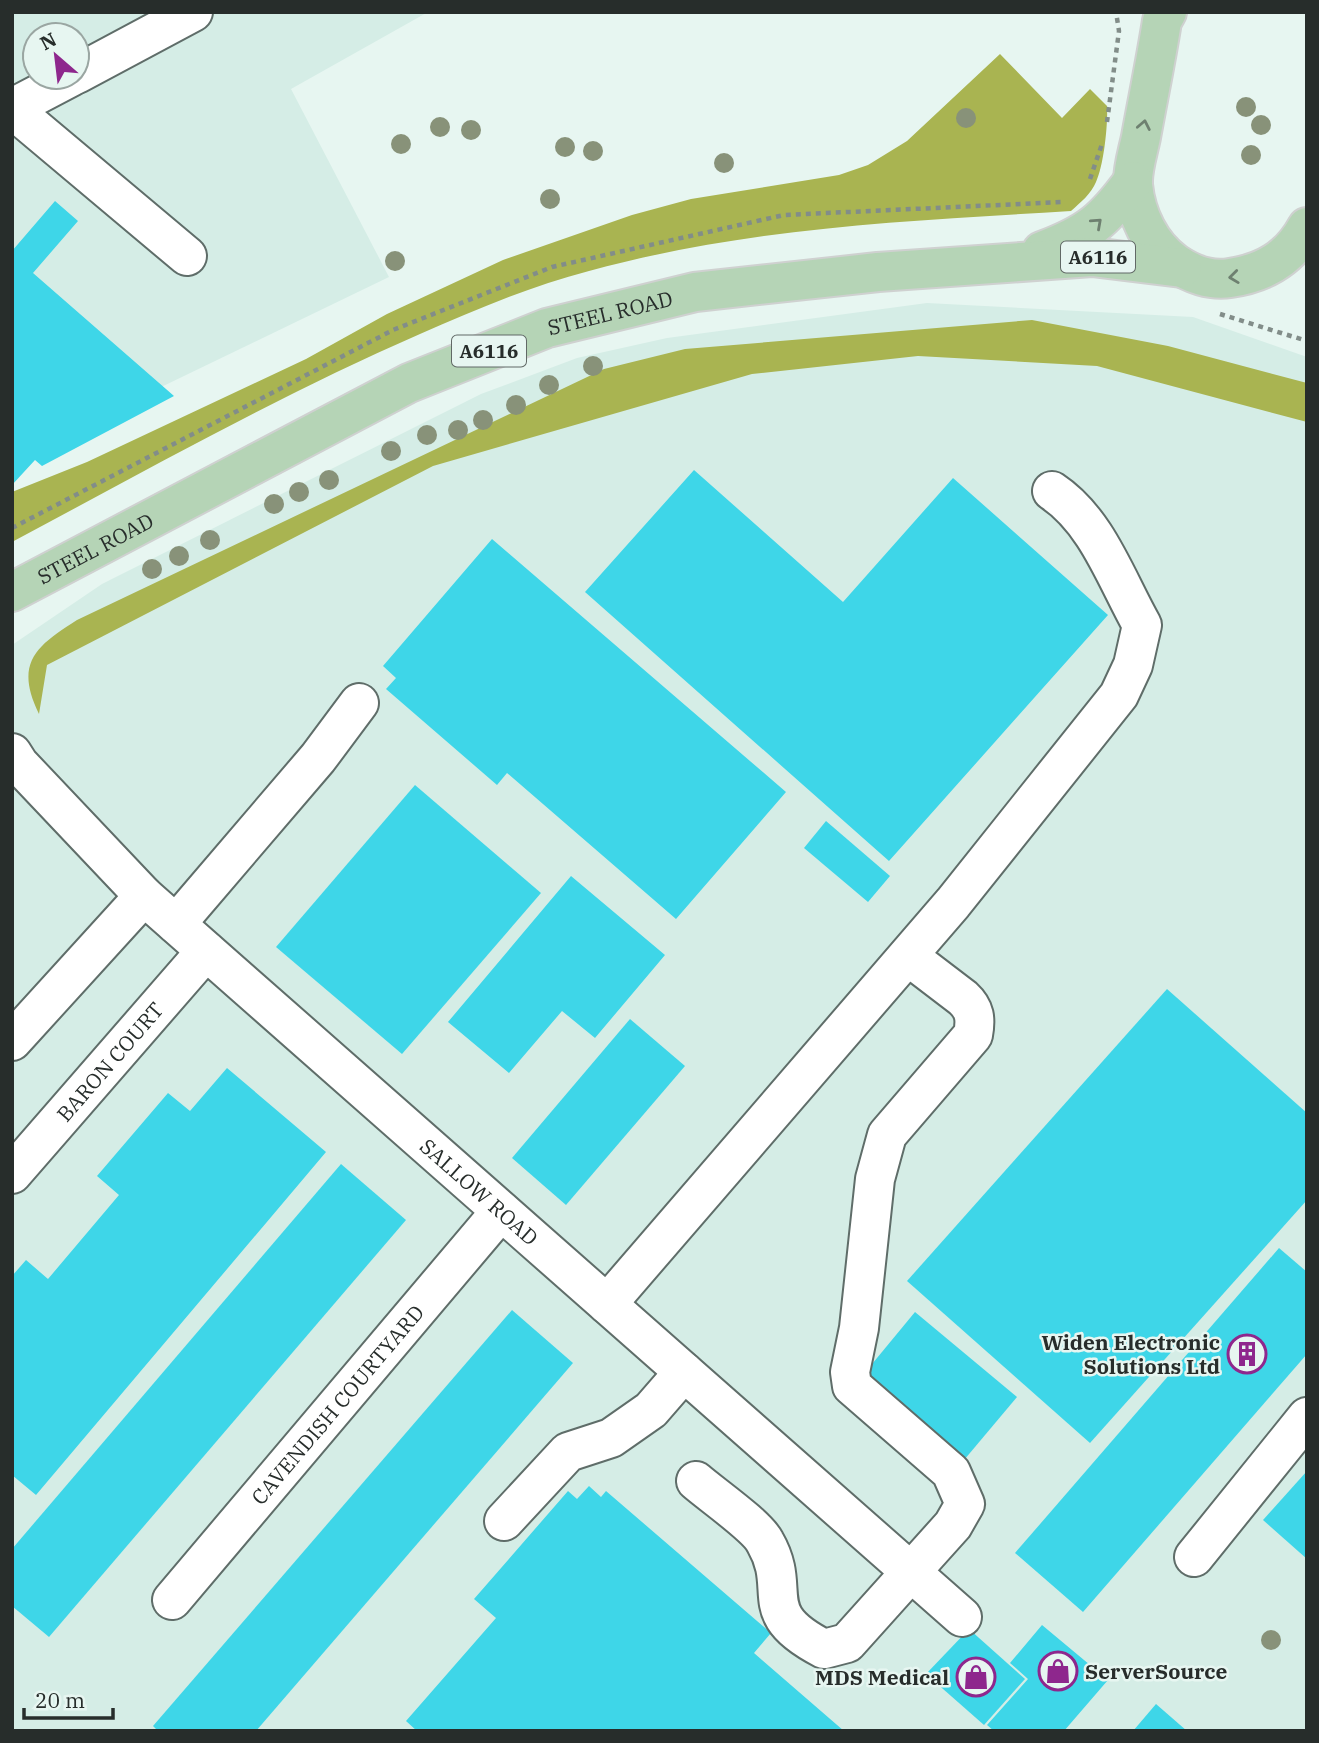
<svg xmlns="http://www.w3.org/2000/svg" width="1319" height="1743" font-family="'IBM Plex Serif',serif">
	<rect width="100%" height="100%" fill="#e7f6f1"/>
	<g fill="#d5ede6" fill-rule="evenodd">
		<path d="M 12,12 L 428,12 L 291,89 L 389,277 L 12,459 ZM 35,35 L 77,35 L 77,77 L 35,77 Z"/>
		<path d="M 927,303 L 1193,317 L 1307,357 L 1307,1731 L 12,1731 L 12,645 L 102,584 L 481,394 L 577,358 L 667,338 Z"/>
	</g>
	<g fill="#a9b451">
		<path d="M 1000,54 L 1062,118 L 1090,89 L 1107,106 C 1108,124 1104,165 1096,182 C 1091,194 1081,202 1071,211 C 905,221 751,227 589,271 C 531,286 475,310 420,334 C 280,395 147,470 12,542 L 12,492 L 87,462 L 306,359 L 387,314 L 503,260 L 632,215 L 691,199 L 839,175 L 868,165 L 907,141 Z"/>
		<path d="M 1032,320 L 1168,346 L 1307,383 L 1307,422 L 1097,366 L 918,356 L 752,374 L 433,466 L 47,665 L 39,714 C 14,663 36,646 77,620 L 604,369 L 685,349 Z"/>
	</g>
	<g fill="#3ed6e8">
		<path d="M 55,201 L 78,221 L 33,273 L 174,396 L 42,466 L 35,460 L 12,485 L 12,251 Z"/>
		<path d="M 694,470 L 843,602 L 953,478 L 1108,615 L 889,861 L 585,592 Z"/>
		<path d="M 492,539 L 786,792 L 676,919 L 507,773 L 497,785 L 386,689 L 396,678 L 383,666 Z"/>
		<path d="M 415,785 L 541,893 L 402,1054 L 276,947 Z"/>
		<path d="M 826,821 L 890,876 L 868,902 L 804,848 Z"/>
		<path d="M 571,876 L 665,955 L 595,1038 L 562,1011 L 509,1073 L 448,1022 Z"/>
		<path d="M 1167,989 L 1307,1113 L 1307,1200 L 1090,1443 L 907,1281 Z"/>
		<path d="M 630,1019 L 685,1066 L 566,1205 L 512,1158 Z"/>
		<path d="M 227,1068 L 326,1152 L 36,1495 L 12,1475 L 12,1276 L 26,1260 L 48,1279 L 119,1195 L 97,1176 L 168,1093 L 190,1111 Z"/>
		<path d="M 341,1164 L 406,1220 L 49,1637 L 12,1606 L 12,1549 Z"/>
		<path d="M 1279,1248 L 1307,1272 L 1307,1354 L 1083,1612 L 1015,1553 Z"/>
		<path d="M 512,1310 L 573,1363 L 256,1731 L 158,1731 L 153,1726 Z"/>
		<path d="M 915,1312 L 1017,1397 L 959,1466 L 858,1381 Z"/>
		<path d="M 1307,1471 L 1307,1559 L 1263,1520 Z"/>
		<path d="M 589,1486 L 601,1497 L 606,1491 L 771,1633 L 754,1653 L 844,1731 L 417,1731 L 406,1721 L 496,1618 L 474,1599 L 568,1491 L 577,1499 Z"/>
		<path d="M 1042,1625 L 1108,1680 L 1064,1731 L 994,1731 L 987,1725 L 1028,1679 L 1010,1663 Z"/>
		<path d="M 969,1629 L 1025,1679 L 984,1725 L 926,1674 Z"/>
		<path d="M 1156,1704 L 1187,1731 L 1133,1731 Z"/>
	</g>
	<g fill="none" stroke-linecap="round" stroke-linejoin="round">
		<defs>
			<g id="minor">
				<path d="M 77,74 L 193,12"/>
				<path d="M 12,108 L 71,77"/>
				<path d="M 12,109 L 187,256"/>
				<path id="s1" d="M 12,753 L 19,764 L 144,896 L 962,1617"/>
				<path d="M 176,924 L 318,758 L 359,703"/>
				<path d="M 12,1041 L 144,896"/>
				<path id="s2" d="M 12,1174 L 206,951"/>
				<path d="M 607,1304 L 953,903 L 1119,695 L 1133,665 L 1142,625 C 1116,579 1097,521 1052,491"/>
				<path d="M 696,1481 C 712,1495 757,1526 765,1542 C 794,1592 752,1612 824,1649 L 847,1643 L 953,1525 L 965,1504 L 951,1472 L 852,1386 L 850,1372 L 859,1328 L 875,1179 L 887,1135 L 973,1035 C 976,1019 975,1009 963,998 L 908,956"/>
				<path d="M 504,1521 L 568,1452 L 611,1438 L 651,1410 L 684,1372"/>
				<path d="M 1194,1557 L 1307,1417"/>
				<path id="s3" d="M 172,1600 L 501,1211"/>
			</g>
			<g id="major">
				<path d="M 1167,12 L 1162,21 C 1156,60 1148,98 1141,137 C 1138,152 1132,170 1133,185 C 1136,215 1150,245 1175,263 C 1191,274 1211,281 1230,278 C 1265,273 1290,258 1307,227"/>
				<path d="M 1042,251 C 1088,234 1104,221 1133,181"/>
				<path id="s4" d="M 12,592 L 409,383 L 547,328 L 695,292 L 878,272 L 1092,257 L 1182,268"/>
			</g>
		</defs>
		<use href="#minor" stroke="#5f6d69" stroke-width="42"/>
		<use href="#major" stroke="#cfd1d0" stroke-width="42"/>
		<g stroke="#828d89" stroke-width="4.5" stroke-dasharray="5 5" stroke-linecap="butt">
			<path d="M 1107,122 L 1119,31 L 1116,12"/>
			<path d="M 1090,179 L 1102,144"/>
			<path d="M 1220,314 L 1307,341"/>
			<path d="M 12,528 L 393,330 L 552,267 L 784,215 L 1063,202"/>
		</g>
		<use href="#minor" stroke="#fff" stroke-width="38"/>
		<use href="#major" stroke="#b5d4b6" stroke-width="38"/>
	</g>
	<g fill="#889279">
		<circle cx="1246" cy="107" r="10"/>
		<circle cx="966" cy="118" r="10"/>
		<circle cx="1261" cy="125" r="10"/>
		<circle cx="440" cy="127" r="10"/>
		<circle cx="471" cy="130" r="10"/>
		<circle cx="401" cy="144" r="10"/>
		<circle cx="565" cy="147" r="10"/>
		<circle cx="593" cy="151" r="10"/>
		<circle cx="1251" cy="155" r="10"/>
		<circle cx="724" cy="163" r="10"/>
		<circle cx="550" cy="199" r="10"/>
		<circle cx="395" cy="261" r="10"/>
		<circle cx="593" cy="366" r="10"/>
		<circle cx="549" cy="385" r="10"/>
		<circle cx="516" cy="405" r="10"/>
		<circle cx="483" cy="420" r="10"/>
		<circle cx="458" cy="430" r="10"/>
		<circle cx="427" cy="435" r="10"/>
		<circle cx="391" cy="451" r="10"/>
		<circle cx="329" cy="480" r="10"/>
		<circle cx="299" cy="492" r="10"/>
		<circle cx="274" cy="504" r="10"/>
		<circle cx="210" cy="540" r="10"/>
		<circle cx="179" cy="556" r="10"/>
		<circle cx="152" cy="569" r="10"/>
		<circle cx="1271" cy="1640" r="10"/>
	</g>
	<defs><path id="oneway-chevron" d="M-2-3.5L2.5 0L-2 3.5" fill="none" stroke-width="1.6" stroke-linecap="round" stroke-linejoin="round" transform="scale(1.75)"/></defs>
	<g stroke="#6e8070">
		<use href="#oneway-chevron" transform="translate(1144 125) rotate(-79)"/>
		<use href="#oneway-chevron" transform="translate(1097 223) rotate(-42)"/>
		<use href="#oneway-chevron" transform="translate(1234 277) rotate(173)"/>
	</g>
	<defs>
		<symbol id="building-ring" viewBox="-11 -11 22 22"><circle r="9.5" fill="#e7f6f1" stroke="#8e278d" stroke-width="1.5"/><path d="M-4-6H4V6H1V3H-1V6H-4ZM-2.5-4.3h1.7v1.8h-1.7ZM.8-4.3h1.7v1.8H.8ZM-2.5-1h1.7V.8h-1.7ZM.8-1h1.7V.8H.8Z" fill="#8e278d"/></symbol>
		<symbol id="shop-ring" viewBox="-11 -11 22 22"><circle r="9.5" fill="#e7f6f1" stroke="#8e278d" stroke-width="1.5"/><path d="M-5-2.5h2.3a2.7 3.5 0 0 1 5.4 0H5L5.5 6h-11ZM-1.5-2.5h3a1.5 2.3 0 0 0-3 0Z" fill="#8e278d"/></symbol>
	</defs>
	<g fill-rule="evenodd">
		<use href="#building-ring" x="1225" y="1332" width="44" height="44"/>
		<use href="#shop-ring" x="1036" y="1649" width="44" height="44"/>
		<use href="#shop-ring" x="954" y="1655" width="44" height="44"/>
	</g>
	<g text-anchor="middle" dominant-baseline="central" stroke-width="5" stroke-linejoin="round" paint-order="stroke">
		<g fill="#e7f6f1" stroke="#616966" stroke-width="2">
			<rect x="1061" y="241.5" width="74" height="31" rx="5"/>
			<rect x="452" y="335.5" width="74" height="31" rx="5"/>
		</g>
		<g font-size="19" font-weight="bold" fill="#272d2b">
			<text x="1098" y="257">A6116</text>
			<text x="489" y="351">A6116</text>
		</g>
		<g font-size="21" fill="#272d2b" stroke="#e7f6f1">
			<text stroke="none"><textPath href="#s4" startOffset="662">STEEL ROAD</textPath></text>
			<text stroke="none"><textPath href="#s4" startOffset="94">STEEL ROAD</textPath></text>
			<text stroke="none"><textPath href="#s2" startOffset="149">BARON COURT</textPath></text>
			<text stroke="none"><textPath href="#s1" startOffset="642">SALLOW ROAD</textPath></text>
			<text stroke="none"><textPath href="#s3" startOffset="256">CAVENDISH COURTYARD</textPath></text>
		</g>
		<g font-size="21" font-weight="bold" fill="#272d2b" stroke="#e7f6f1" text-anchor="end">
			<text x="1220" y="1342">Widen Electronic<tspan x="1220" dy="24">Solutions Ltd</tspan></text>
			<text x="1085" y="1671" text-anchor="start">ServerSource</text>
			<text x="949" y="1677">MDS Medical</text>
		</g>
	</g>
	<rect width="1319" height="1743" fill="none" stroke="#272d2b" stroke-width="28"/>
	<g transform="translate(56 56) rotate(332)"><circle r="33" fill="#e7f6f1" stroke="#9aa6a2" stroke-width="2"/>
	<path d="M0-5L12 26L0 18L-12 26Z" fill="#8e278d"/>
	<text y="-10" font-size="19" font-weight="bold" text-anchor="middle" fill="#272d2b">N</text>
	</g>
	<path d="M24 1708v10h89v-10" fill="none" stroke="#272d2b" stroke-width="3.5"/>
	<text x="35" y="1708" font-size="21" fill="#272d2b" stroke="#e7f6f1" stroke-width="5" paint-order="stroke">20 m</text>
</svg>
